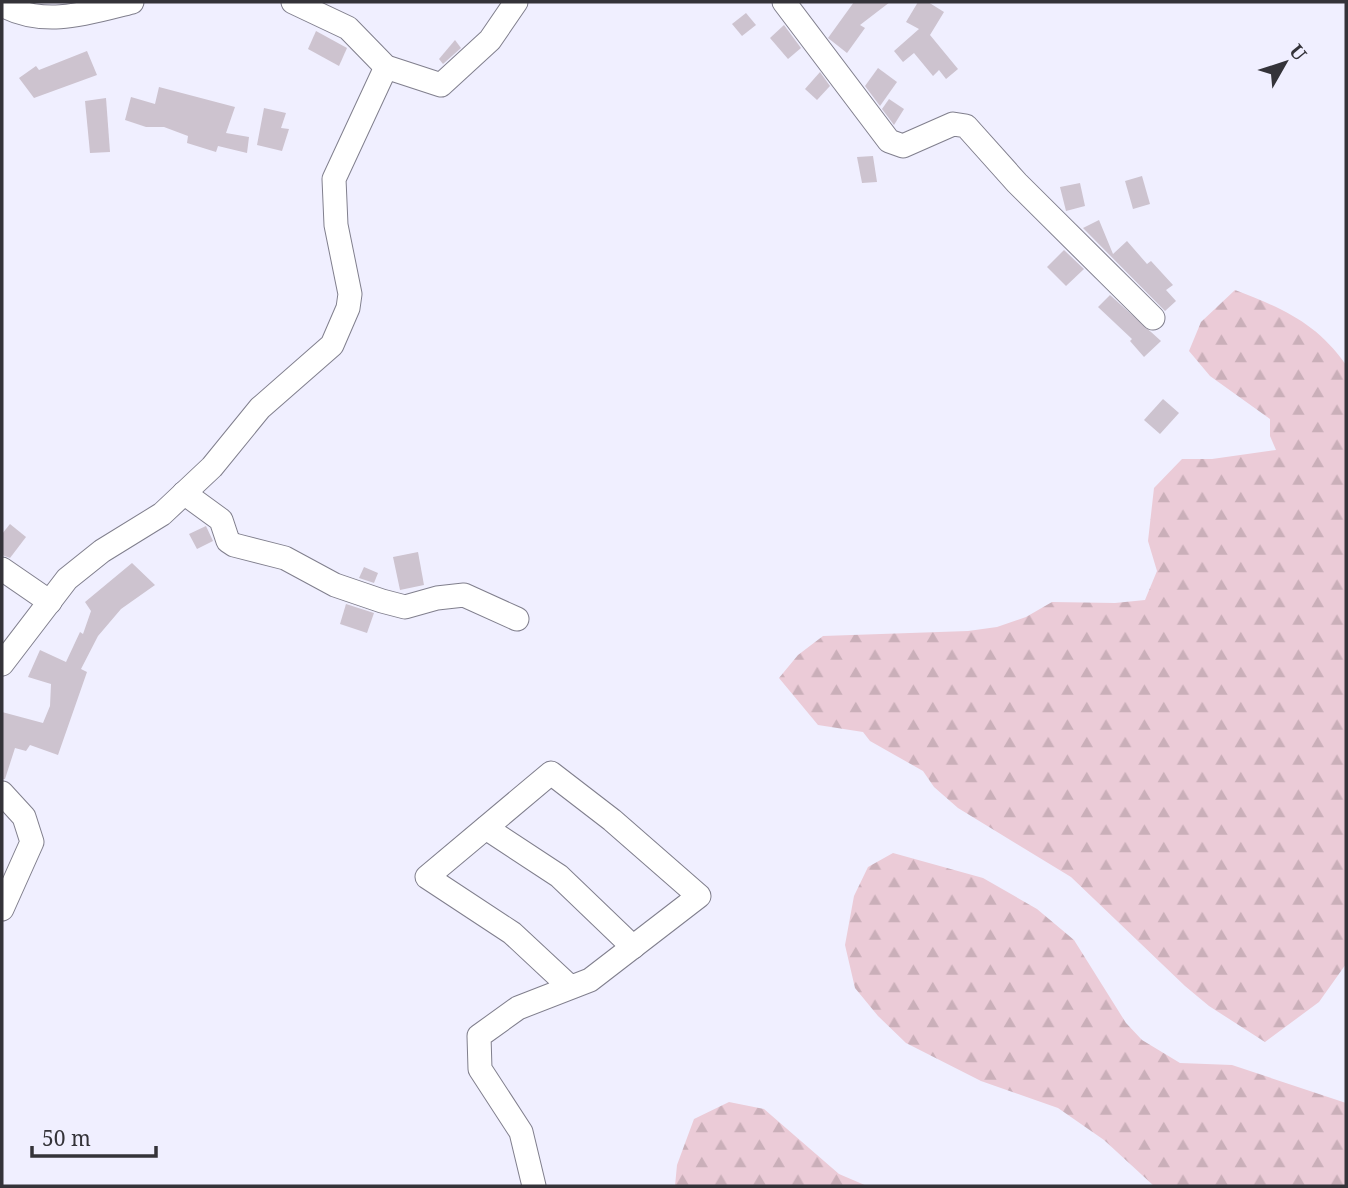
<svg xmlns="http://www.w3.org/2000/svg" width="1348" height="1188" font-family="'Noto Serif',serif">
	<defs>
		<pattern id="forest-firs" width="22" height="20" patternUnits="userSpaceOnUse" patternTransform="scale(1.75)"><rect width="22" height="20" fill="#ebcbd7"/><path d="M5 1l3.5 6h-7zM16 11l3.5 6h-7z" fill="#caafb9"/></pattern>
	</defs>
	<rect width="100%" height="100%" fill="#f0efff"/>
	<g fill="url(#forest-firs)">
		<path d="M 1235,290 C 1282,308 1317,323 1346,365 L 1346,964 L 1319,1002 L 1265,1042 L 1209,1006 L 1185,986 L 1071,877 L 958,808 L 934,787 L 923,771 L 870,741 L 863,732 L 818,725 L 779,678 L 798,655 L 823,636 L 968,631 L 997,627 L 1026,617 L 1052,602 L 1115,603 L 1145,600 L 1157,571 L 1148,541 L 1154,488 L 1182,459 L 1212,459 L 1276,450 L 1270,436 L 1270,419 L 1210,376 L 1189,351 L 1201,322 Z"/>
		<path d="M 893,853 L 983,878 L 1037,909 L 1074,940 L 1126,1023 L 1142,1040 L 1180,1063 L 1232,1065 L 1346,1103 L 1346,1186 L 1154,1186 L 1104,1140 L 1058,1108 L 981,1081 L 906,1043 L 878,1016 L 855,988 L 845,945 L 854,896 L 868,867 Z"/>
		<path d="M 729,1102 L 764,1109 L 839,1174 L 867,1186 L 675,1186 L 677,1165 L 694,1119 Z"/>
	</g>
	<g fill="#cdc3cf">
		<path d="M 854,2 L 890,2 L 860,25 L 865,28 L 847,53 L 828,38 Z"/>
		<path d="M 918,2 L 928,2 L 944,12 L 930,35 L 958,69 L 946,79 L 939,70 L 933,76 L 914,53 L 903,62 L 894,51 L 919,29 L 906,22 Z"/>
		<path d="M 746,13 L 756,25 L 742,36 L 732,24 Z"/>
		<path d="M 784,25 L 801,48 L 788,59 L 770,38 Z"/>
		<path d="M 316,31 L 347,48 L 339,66 L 308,49 Z"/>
		<path d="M 455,40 L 461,48 L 443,64 L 439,59 Z"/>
		<path d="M 87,51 L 97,75 L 34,98 L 19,78 L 36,66 L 39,70 Z"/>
		<path d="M 878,68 L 897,82 L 880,106 L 865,86 Z"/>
		<path d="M 820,72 L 830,86 L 817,100 L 805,89 Z"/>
		<path d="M 159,87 L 235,107 L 226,133 L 249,137 L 247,153 L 218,146 L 216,152 L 187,143 L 188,136 L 164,127 L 146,127 L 125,120 L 131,97 L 155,104 Z"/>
		<path d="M 106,98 L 110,152 L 90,153 L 85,101 Z"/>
		<path d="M 889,99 L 904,109 L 894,125 L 882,109 Z"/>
		<path d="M 264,108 L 286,113 L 281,128 L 289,129 L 282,151 L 257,145 Z"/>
		<path d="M 873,156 L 877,182 L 862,183 L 857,157 Z"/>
		<path d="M 1142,176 L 1150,204 L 1133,209 L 1125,181 Z"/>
		<path d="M 1080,183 L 1085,206 L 1066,211 L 1060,187 Z"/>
		<path d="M 1099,220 L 1113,254 L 1127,241 L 1147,264 L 1151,261 L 1173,285 L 1166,290 L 1176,301 L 1165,311 L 1083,228 Z"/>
		<path d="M 1064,250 L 1084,269 L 1066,286 L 1047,267 Z"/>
		<path d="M 1110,295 L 1161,341 L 1144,357 L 1130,341 L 1132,339 L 1098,307 Z"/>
		<path d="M 1163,399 L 1179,413 L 1160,434 L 1144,420 Z"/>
		<path d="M 10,524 L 26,537 L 10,558 L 2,555 L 2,534 Z"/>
		<path d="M 206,526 L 213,541 L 197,549 L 189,534 Z"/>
		<path d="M 418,552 L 424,585 L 400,590 L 393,557 Z"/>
		<path d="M 132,563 L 155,585 L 121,609 L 98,636 L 81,669 L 87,672 L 58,755 L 30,745 L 26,751 L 15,748 L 5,779 L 2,779 L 2,712 L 43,723 L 50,706 L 51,684 L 28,677 L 40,650 L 66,662 L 80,632 L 83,634 L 91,611 L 85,602 Z"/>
		<path d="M 364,567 L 378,573 L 374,583 L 359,578 Z"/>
		<path d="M 346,604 L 374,613 L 367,633 L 340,624 Z"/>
	</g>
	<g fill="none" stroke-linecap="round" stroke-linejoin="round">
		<defs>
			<g id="minor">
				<path d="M 293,2 L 348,28 L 386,67 L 441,85 L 490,40 L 516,2"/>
				<path d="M 784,2 L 889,141 L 903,146 L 953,124 L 966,126 L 1017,183 L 1153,318"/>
				<path d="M 2,5 C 45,28 88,13 132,2"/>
				<path d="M 184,493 L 221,520 L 228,541 L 234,545 L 285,558 L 335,585 L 382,601 L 405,607 L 437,598 L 464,595 L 517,619"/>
				<path d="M 2,569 L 50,602"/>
				<path d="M 2,664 L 67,579 L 102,551 L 162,514 L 212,467 L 260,408 L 332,345 L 348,308 L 350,294 L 336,225 L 334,179 L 386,67"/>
				<path d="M 2,793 L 24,817 L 32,842 L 2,909"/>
				<path d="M 486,828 L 559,876 L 633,947"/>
				<path d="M 534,1186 L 521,1132 L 480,1069 L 479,1036 L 518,1008 L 590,980 L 699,896 L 612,820 L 551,773 L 427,877 L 512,933 L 570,987"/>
			</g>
		</defs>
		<use href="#minor" stroke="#807f8d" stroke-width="25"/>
		<use href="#minor" stroke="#fff" stroke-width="23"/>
	</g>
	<rect width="1348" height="1188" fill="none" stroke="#343339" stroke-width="7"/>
	<g transform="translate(1285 63) rotate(51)" stroke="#f0efff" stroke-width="5" paint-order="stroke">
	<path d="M0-5L12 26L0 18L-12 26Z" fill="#343339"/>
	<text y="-10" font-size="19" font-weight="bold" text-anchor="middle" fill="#343339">U</text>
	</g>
	<path d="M32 1146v10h124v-10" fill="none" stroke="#343339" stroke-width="3.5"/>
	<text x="42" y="1146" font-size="21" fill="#343339" stroke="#f0efff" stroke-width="5" paint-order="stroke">50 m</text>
</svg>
